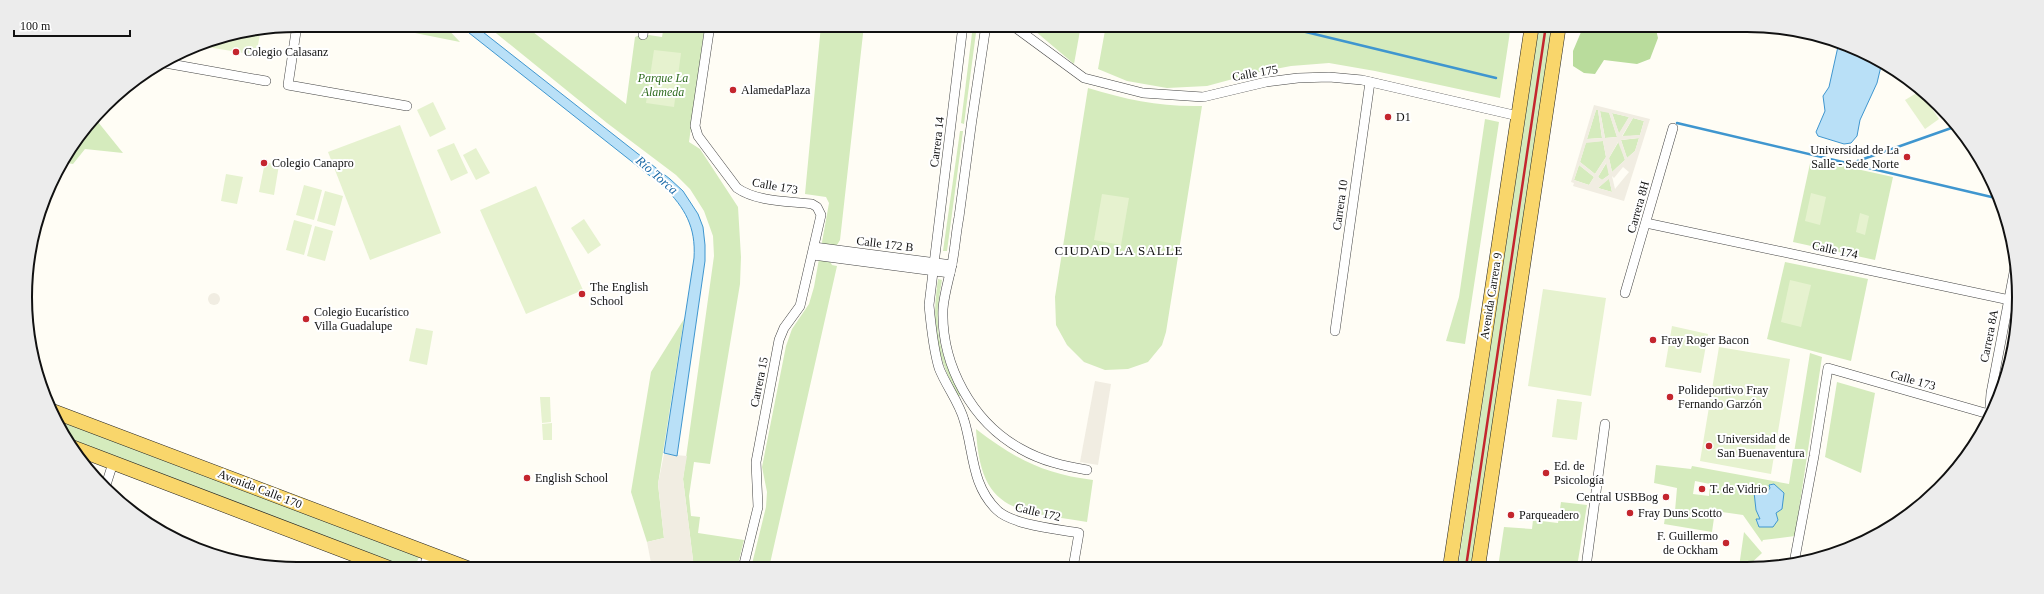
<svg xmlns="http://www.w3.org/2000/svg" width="2044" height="594" font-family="Georgia,serif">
	<rect width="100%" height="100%" fill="#fffdf5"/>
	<g fill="#d5ebbd" fill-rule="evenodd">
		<path d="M 375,25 L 444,25 L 460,42 Z"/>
		<path d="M 486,25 L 524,25 L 626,104 L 635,37 L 642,34 L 662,37 L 664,25 L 705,25 L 689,142 L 700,149 L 738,207 L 741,257 L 740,284 L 710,464 L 694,462 L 689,496 L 691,516 L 700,517 L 698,533 L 744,540 L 737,568 L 694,568 L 683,479 L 714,256 L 713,236 L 704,211 L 690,189 L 676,175 L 607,123 Z"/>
		<path d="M 821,25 L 864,25 L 840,240 L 837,245 L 833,245 L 829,260 L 832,265 L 837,266 L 769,568 L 751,568 L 766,507 L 767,492 L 762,467 L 786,346 L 792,329 L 809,304 L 814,287 L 829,203 L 826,197 L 805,194 Z"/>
		<path d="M 973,25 L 977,25 L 964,124 L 961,123 Z"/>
		<path d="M 1028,25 L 1081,25 L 1074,64 Z"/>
		<path d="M 1106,25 L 1511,25 L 1500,98 L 1375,71 L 1329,63 L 1291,66 L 1255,73 L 1207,86 L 1167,88 L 1127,81 L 1098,69 Z"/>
		<path d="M 1539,25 L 1553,25 L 1472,567 L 1458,567 Z"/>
		<path d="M 1088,88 C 1128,100 1160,107 1202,106 L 1166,332 L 1162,345 L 1148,362 L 1128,369 L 1105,370 L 1084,362 L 1067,345 L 1056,325 L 1055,297 Z"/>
		<path d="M 1596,110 L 1598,110 L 1602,138 L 1587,139 Z"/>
		<path d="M 1600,111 L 1609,112 L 1617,137 L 1605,138 Z"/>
		<path d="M 1612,113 L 1629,117 L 1619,134 Z"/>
		<path d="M 94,117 L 123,153 L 85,149 L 73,164 L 62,162 L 81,131 Z"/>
		<path d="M 1633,118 L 1644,121 L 1640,135 L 1622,137 Z"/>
		<path d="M 1485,119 L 1499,122 L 1465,344 L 1446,341 L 1459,297 Z"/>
		<path d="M 960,131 L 963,131 L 947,251 L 943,251 Z"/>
		<path d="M 1639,138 L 1635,151 L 1627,158 L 1621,140 Z"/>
		<path d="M 1603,141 L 1606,157 L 1595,174 L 1580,162 L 1586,142 Z"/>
		<path d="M 1619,141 L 1625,160 L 1612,172 L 1609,158 Z"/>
		<path d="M 1811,159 L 1893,177 L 1875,260 L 1793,242 Z"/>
		<path d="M 1607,162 L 1609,175 L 1602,180 L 1598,177 Z"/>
		<path d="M 1579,165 L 1594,177 L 1589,185 L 1574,180 Z"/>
		<path d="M 1609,178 L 1612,192 L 1598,188 Z"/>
		<path d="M 1785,262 L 1868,279 L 1851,361 L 1767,339 Z"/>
		<path d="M 938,279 L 942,280 C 933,328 938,351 961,395 L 958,397 C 936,353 931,328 938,279 Z"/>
		<path d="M 684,319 L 658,484 L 664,538 L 647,542 L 631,492 L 651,372 Z"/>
		<path d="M 1810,353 L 1822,357 L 1795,536 L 1763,540 L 1762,542 L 1743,515 L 1715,511 L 1712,532 L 1664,524 L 1666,511 L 1675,511 L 1677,488 L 1654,483 L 1656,465 L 1691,469 L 1692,466 L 1789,484 ZM 1695,481 L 1710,484 L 1709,496 L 1693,494 ZM 1774,484 L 1775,513 L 1757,523 L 1756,519 L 1760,519 L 1756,496 L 1768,491 L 1770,488 L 1769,485 Z"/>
		<path d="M 1837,382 L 1875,393 L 1861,473 L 1825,457 Z"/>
		<path d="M 53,418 L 419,557 L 414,569 L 404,569 L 69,442 Z"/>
		<path d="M 976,429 C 1015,459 1044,474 1093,480 L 1087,522 C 1017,510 980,514 976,429 Z"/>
		<path d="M 1561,502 L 1587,505 L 1577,567 L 1498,567 L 1504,527 L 1532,529 L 1533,520 L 1558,523 Z"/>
		<path d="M 1744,532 L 1762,553 L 1747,567 L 1739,567 Z"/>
		<path d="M 431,561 L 457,569 L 428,569 Z"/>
	</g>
	<path fill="#b9dc9c" d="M 1584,25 L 1655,25 L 1658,38 L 1650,59 L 1637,64 L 1604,60 L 1595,74 L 1584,73 L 1573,66 L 1573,51 Z"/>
	<g fill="#e6f2cf">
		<path d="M 261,29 L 256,55 L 195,45 L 244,30 Z"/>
		<path d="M 654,50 L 681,53 L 674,107 L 646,103 Z"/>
		<path d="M 1920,91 L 1939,119 L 1925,129 L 1905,100 Z"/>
		<path d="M 433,102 L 446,129 L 430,137 L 417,110 Z"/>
		<path d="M 400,125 L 441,233 L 370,260 L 328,152 Z"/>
		<path d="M 454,143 L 468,173 L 451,181 L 437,150 Z"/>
		<path d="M 476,148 L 490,173 L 476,180 L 463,155 Z"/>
		<path d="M 265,162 L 279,165 L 274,195 L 259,192 Z"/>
		<path d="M 226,174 L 243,177 L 237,204 L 221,201 Z"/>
		<path d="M 304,185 L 322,190 L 314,220 L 296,215 Z"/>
		<path d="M 536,186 L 583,290 L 526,314 L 480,210 Z"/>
		<path d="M 325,191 L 343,196 L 335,226 L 317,221 Z"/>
		<path d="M 1811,193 L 1826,197 L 1820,225 L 1805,221 Z"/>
		<path d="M 1102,194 L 1129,198 L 1121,245 L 1094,240 Z"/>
		<path d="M 1860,213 L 1869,216 L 1865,235 L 1856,232 Z"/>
		<path d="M 584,219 L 601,245 L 588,254 L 571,228 Z"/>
		<path d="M 294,220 L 312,225 L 304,255 L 286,250 Z"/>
		<path d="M 315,226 L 333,231 L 325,261 L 307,256 Z"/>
		<path d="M 1790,280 L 1811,285 L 1801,327 L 1781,322 Z"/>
		<path d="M 1543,289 L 1606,298 L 1591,396 L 1528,386 Z"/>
		<path d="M 1672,326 L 1708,334 L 1701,373 L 1665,367 Z"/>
		<path d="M 416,328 L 433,331 L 427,365 L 409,361 Z"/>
		<path d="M 1719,347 L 1790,359 L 1771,474 L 1700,461 Z"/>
		<path d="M 540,397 L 550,397 L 551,422 L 542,423 Z"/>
		<path d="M 1557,399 L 1582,402 L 1577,440 L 1552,437 Z"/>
		<path d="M 552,423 L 552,440 L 543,440 L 542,424 Z"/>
		<path d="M 300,561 L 321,569 L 298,569 Z"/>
	</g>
	<g fill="#f1ede2" fill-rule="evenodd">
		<path d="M 1594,105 L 1650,119 L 1624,201 L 1573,186 L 1574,183 L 1571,182 ZM 1596,110 L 1598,110 L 1602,138 L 1587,139 ZM 1600,111 L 1609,113 L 1617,137 L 1605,138 ZM 1612,113 L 1629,117 L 1619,133 ZM 1633,118 L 1644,121 L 1640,135 L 1622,136 ZM 1639,138 L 1635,151 L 1627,158 L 1621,140 ZM 1603,141 L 1606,157 L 1595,174 L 1580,162 L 1586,143 ZM 1618,142 L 1625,160 L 1612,172 L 1609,158 ZM 1606,163 L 1609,175 L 1602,180 L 1598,177 ZM 1579,165 L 1594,177 L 1589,185 L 1574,180 ZM 1623,167 L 1629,172 L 1615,189 L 1612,176 L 1614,178 ZM 1609,179 L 1612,192 L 1598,188 Z"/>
		<circle cx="214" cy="299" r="6"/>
		<path d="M 1095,381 L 1111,384 L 1098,465 L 1080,462 Z"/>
		<path d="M 664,454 L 687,456 L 683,479 L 694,568 L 652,568 L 647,542 L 664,538 L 658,484 Z"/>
	</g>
	<g fill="#b9e0f7" stroke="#3f96cf">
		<path d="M 459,25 L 474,25 L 670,179 L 683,191 L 698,214 L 703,227 L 705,245 L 705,261 L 677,456 L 664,453 L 694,258 C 696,227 685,208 664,187 Z"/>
		<path d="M 1839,42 L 1851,46 L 1882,62 L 1877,83 L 1860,120 L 1857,136 L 1851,143 L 1844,144 L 1818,136 L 1816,132 L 1825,111 L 1823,96 L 1829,87 Z"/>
		<path d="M 1774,484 L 1784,493 L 1782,509 L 1776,513 L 1778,520 L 1773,527 L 1759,527 L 1756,519 L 1760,519 L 1756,510 L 1754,492 L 1761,489 L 1768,491 L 1770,488 L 1769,485 Z"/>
	</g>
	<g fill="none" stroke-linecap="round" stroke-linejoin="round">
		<g stroke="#3f96cf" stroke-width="2.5">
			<path d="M 1277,25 L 1496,78"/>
			<path d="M 1677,123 L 2000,199"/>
			<path d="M 1852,163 L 1957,126"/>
		</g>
		<defs>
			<g id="minor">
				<path d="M 297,25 L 288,85 L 407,106"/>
				<path d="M 710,25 L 695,126 L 698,136 L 737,188 C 757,202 788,201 812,204 L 817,207 L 821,215 L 800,306 L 784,328 L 779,340 L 756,462 L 758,507 L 743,568"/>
				<path d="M 963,25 L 929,305 C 931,326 933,348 939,368 C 946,386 959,402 964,420 C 974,452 971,485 997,510 C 1012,525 1057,529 1079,533 L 1073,568"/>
				<path d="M 986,25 C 976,89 967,153 959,217 C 956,232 955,249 952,264 C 949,279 944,294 943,309 C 941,365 972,422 1021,449 C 1042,461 1064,466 1087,470"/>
				<path d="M 1012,25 L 1084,78 L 1143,93 L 1203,97 L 1266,82 L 1298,78 L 1329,77 L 1362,80 L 1518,116"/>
				<path d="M 643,35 L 644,25"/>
				<path d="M 165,63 L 266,81"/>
				<path d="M 1646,223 L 2019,302"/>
				<path d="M 814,247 L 952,265"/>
				<path d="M 813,255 L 950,273"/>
				<path d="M 1625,293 L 1673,128"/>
				<path d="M 1335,331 L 1370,82"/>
				<path d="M 1989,420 L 1991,393 L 2016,262"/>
				<path d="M 105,488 L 113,463"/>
				<path d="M 1794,563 L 1814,456 L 1828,368 L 1992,415"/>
				<path d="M 1586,567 L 1605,424"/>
				<path d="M 423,569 L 429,553"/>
			</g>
			<g id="primary">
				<path d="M 50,410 L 470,569"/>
				<path d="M 72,447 L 392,569"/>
				<path d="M 1450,567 L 1532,25"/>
				<path d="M 1478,567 L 1559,25"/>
			</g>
		</defs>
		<use href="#minor" stroke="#444" stroke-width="10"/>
		<use href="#primary" stroke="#222" stroke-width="15"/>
		<use href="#minor" stroke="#fff" stroke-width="9"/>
		<use href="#primary" stroke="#f9d66b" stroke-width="14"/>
		<path stroke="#c4262e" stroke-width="2.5" d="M 1466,567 L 1546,25"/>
	</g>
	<g fill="#c4262e" stroke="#fff" stroke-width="1.5">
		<circle cx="236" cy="52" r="4"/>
		<circle cx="733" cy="90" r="4"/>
		<circle cx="1388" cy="117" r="4"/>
		<circle cx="1907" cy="157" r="4"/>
		<circle cx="264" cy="163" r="4"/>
		<circle cx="582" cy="294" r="4"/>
		<circle cx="306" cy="319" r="4"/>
		<circle cx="1653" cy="340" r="4"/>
		<circle cx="1670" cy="397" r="4"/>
		<circle cx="1709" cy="446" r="4"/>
		<circle cx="1546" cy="473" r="4"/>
		<circle cx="527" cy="478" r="4"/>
		<circle cx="1702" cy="489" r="4"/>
		<circle cx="1666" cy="497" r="4"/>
		<circle cx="1630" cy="513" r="4"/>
		<circle cx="1511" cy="515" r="4"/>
		<circle cx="1726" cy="543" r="4"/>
	</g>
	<g text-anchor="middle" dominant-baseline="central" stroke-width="4" stroke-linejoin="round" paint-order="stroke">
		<g font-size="12" fill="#111" stroke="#fff" text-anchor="start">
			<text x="244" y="52">Colegio Calasanz</text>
			<text x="741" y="90">AlamedaPlaza</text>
			<text x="1396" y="117">D1</text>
			<text x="1899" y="150" text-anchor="end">Universidad de La<tspan x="1899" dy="14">Salle - Sede Norte</tspan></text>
			<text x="272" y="163">Colegio Canapro</text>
			<text x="590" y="287">The English<tspan x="590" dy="14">School</tspan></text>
			<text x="314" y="312">Colegio Eucarístico<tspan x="314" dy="14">Villa Guadalupe</tspan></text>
			<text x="1661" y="340">Fray Roger Bacon</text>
			<text x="1678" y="390">Polideportivo Fray<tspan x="1678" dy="14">Fernando Garzón</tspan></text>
			<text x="1717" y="439">Universidad de<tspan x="1717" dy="14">San Buenaventura</tspan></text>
			<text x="1554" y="466">Ed. de<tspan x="1554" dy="14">Psicología</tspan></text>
			<text x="535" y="478">English School</text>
			<text x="1710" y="489">T. de Vidrio</text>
			<text x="1658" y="497" text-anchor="end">Central USBBog</text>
			<text x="1638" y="513">Fray Duns Scotto</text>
			<text x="1519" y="515">Parqueadero</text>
			<text x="1718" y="536" text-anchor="end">F. Guillermo<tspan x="1718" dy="14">de Ockham</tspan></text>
		</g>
		<g font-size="12" fill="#111" stroke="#fff">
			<text transform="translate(1255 73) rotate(-10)">Calle 175</text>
			<text transform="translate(937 142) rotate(-83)">Carrera 14</text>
			<text transform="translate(775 186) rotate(10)">Calle 173</text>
			<text transform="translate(1340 205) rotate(-82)">Carrera 10</text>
			<text transform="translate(1638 207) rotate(-74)">Carrera 8H</text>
			<text transform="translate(885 244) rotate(7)">Calle 172 B</text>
			<text transform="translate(1835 250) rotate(12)">Calle 174</text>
			<text transform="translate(1491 296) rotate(-81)">Avenida Carrera 9</text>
			<text transform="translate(1989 336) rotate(-79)">Carrera 8A</text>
			<text transform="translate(1913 380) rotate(16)">Calle 173</text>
			<text transform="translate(759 382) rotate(-79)">Carrera 15</text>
			<text transform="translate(260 489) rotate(21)">Avenida Calle 170</text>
			<text transform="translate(1038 512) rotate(13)">Calle 172</text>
		</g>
		<g font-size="12" font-style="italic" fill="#2f6b1f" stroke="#fff">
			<text x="663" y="78">Parque La<tspan x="663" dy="14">Alameda</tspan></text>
		</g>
		<g font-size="13" font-style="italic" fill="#1768a6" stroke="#fff">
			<text transform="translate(657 175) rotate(41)">Río Torca</text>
		</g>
		<g font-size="13" letter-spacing="1" fill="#111" stroke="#fff">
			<text x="1119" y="250">CIUDAD LA SALLE</text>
		</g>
	</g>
	<path d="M0 0H2044V594H0ZM297 32H1747A265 265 0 0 1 2012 297V297A265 265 0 0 1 1747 562H297A265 265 0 0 1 32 297V297A265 265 0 0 1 297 32Z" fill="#ececec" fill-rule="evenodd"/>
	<path fill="none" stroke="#111" stroke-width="2" d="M297 32H1747A265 265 0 0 1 2012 297V297A265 265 0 0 1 1747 562H297A265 265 0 0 1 32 297V297A265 265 0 0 1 297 32Z"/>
	<path d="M14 30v6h116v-6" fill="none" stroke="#111111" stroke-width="2"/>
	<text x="20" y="30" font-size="12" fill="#111111" stroke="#ffffff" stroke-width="3" paint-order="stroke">100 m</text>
</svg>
